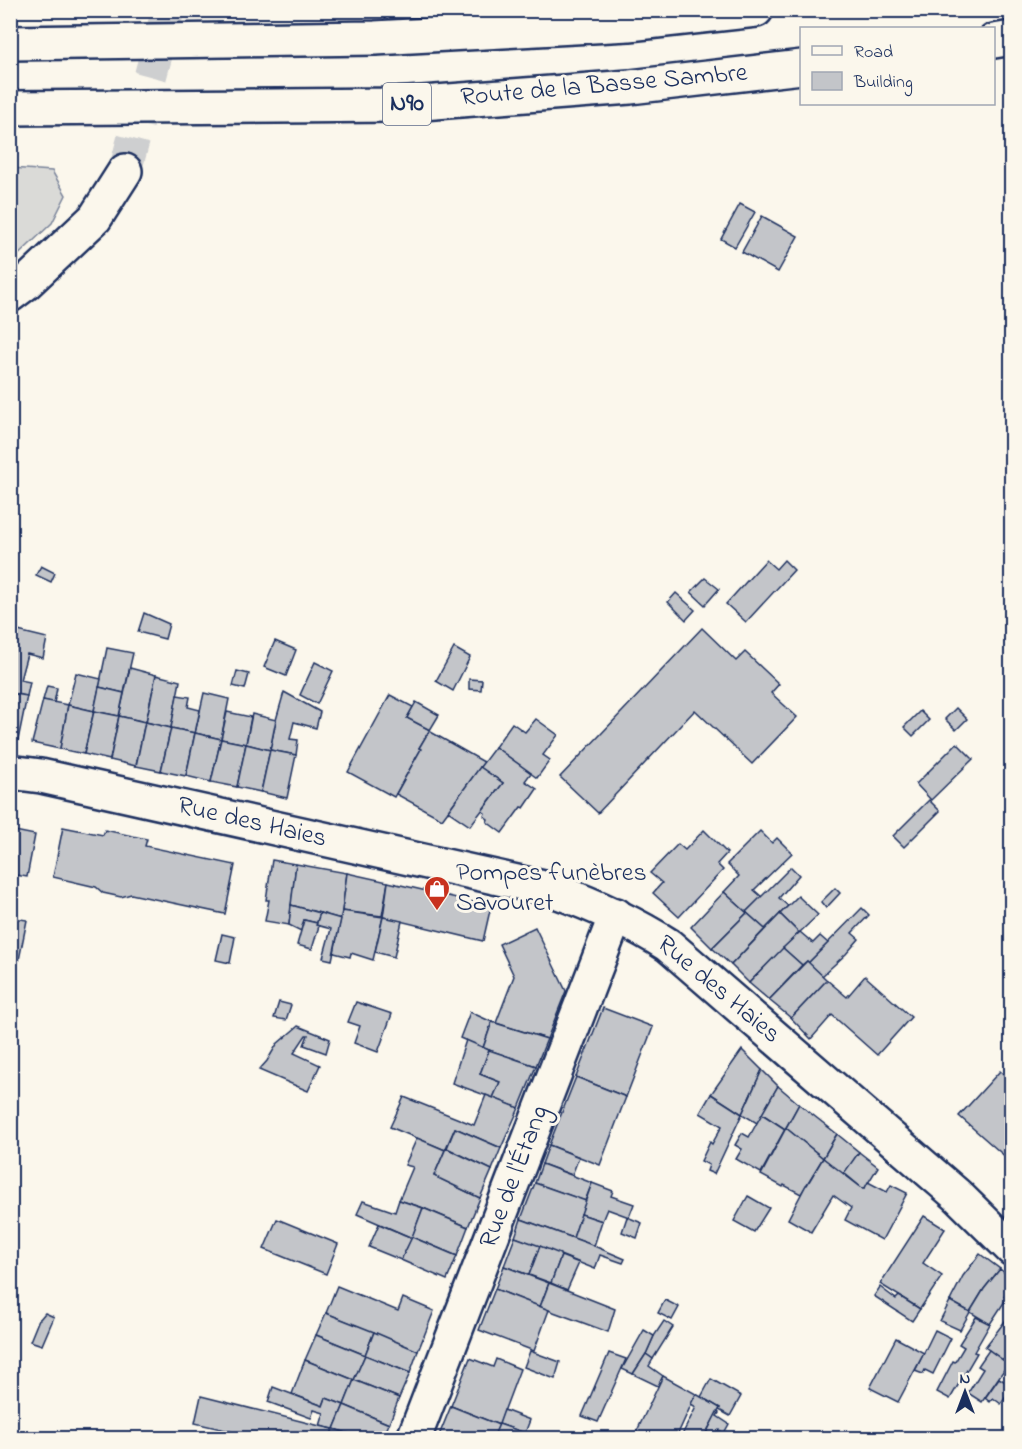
<svg xmlns="http://www.w3.org/2000/svg" width="1022" height="1449" font-family="'Indie Flower',sans-serif">
	<rect width="100%" height="100%" fill="#fbf7ec"/>
	<filter id="ink" filterUnits="userSpaceOnUse"><feTurbulence type="fractalNoise" baseFrequency=".0167" numOctaves="2"/><feDisplacementMap in="SourceGraphic" scale="12" xChannelSelector="R" yChannelSelector="G"/><feConvolveMatrix kernelMatrix="1 2 1 2 8 2 1 2 1" color-interpolation-filters="sRGB"/></filter>
	<g filter="url(#ink)">
		<path fill="#dadad7" stroke="#7a849a" stroke-width="1.5" d="M 11,168 L 52,171 L 66,195 L 52,223 L 11,262 Z"/>
		<g fill="#c3c5c9" stroke="#1b2f5e" stroke-width="1.5">
			<path d="M 740,204 L 755,212 L 735,247 L 721,239 Z"/>
			<path d="M 762,216 L 798,236 L 778,272 L 742,252 Z"/>
			<path d="M 766,560 L 776,569 L 784,560 L 794,570 L 746,622 L 726,604 Z"/>
			<path d="M 41,566 L 55,573 L 51,582 L 36,575 Z"/>
			<path d="M 705,578 L 719,589 L 705,605 L 691,592 Z"/>
			<path d="M 676,593 L 695,610 L 686,620 L 668,602 Z"/>
			<path d="M 144,613 L 169,624 L 165,639 L 138,632 Z"/>
			<path d="M 702,628 L 736,661 L 745,652 L 779,684 L 771,693 L 797,717 L 752,764 L 695,710 L 598,813 L 560,777 Z"/>
			<path d="M 14,630 L 47,638 L 43,658 L 27,654 L 20,680 L 30,682 L 27,696 L 10,693 L 10,645 Z"/>
			<path d="M 275,641 L 296,650 L 286,676 L 264,667 Z"/>
			<path d="M 107,648 L 133,653 L 124,693 L 99,687 Z"/>
			<path d="M 454,648 L 470,657 L 453,691 L 436,681 Z"/>
			<path d="M 315,662 L 333,671 L 317,704 L 300,695 Z"/>
			<path d="M 130,668 L 156,675 L 146,722 L 119,716 Z"/>
			<path d="M 237,671 L 249,674 L 245,689 L 233,686 Z"/>
			<path d="M 76,673 L 101,679 L 94,711 L 68,705 Z"/>
			<path d="M 156,675 L 180,681 L 171,728 L 146,722 Z"/>
			<path d="M 469,679 L 482,680 L 481,690 L 469,689 Z"/>
			<path d="M 47,686 L 57,688 L 54,703 L 43,700 Z"/>
			<path d="M 99,687 L 124,693 L 119,716 L 94,711 Z"/>
			<path d="M 284,692 L 320,712 L 316,728 L 294,722 L 290,739 L 298,740 L 296,755 L 270,750 L 276,720 Z"/>
			<path d="M 10,693 L 27,696 L 18,740 L 10,738 Z"/>
			<path d="M 204,693 L 229,699 L 221,739 L 195,733 Z"/>
			<path d="M 177,695 L 190,697 L 188,707 L 200,710 L 195,733 L 171,728 Z"/>
			<path d="M 390,695 L 413,707 L 407,718 L 430,730 L 419,748 L 421,749 L 394,797 L 348,772 Z"/>
			<path d="M 43,700 L 68,705 L 60,749 L 32,743 Z"/>
			<path d="M 416,702 L 439,715 L 430,730 L 407,718 Z"/>
			<path d="M 68,705 L 94,711 L 84,754 L 60,749 Z"/>
			<path d="M 956,708 L 967,719 L 956,730 L 945,719 Z"/>
			<path d="M 94,711 L 119,716 L 110,760 L 84,754 Z"/>
			<path d="M 920,711 L 929,720 L 913,736 L 904,727 Z"/>
			<path d="M 227,712 L 251,717 L 246,744 L 221,739 Z"/>
			<path d="M 252,714 L 276,720 L 270,750 L 246,744 Z"/>
			<path d="M 119,716 L 145,722 L 136,766 L 110,760 Z"/>
			<path d="M 536,719 L 558,735 L 543,755 L 550,760 L 537,778 L 495,747 L 512,723 L 525,732 Z"/>
			<path d="M 145,722 L 171,728 L 161,771 L 136,766 Z"/>
			<path d="M 171,728 L 195,733 L 186,776 L 161,771 Z"/>
			<path d="M 429,731 L 484,762 L 442,819 L 396,794 L 421,749 L 419,748 Z"/>
			<path d="M 195,733 L 221,739 L 211,782 L 186,776 Z"/>
			<path d="M 221,739 L 246,744 L 237,787 L 211,782 Z"/>
			<path d="M 957,743 L 973,759 L 931,800 L 916,784 Z"/>
			<path d="M 246,744 L 270,750 L 261,792 L 237,787 Z"/>
			<path d="M 495,747 L 531,773 L 525,781 L 537,789 L 524,808 L 521,807 L 502,833 L 487,822 L 488,819 L 484,816 L 485,813 L 482,811 L 503,783 L 480,767 Z"/>
			<path d="M 270,750 L 296,755 L 287,798 L 261,792 Z"/>
			<path d="M 480,767 L 503,783 L 470,826 L 448,811 Z"/>
			<path d="M 929,800 L 940,811 L 904,847 L 893,836 Z"/>
			<path d="M 63,827 L 103,835 L 105,830 L 147,839 L 145,846 L 235,865 L 225,914 L 131,894 L 121,897 L 103,893 L 96,887 L 53,877 Z"/>
			<path d="M 10,830 L 35,835 L 27,877 L 10,874 Z"/>
			<path d="M 704,830 L 727,853 L 717,864 L 723,870 L 679,917 L 653,893 L 662,883 L 650,873 L 678,844 L 685,850 Z"/>
			<path d="M 760,831 L 772,843 L 777,838 L 792,853 L 754,890 L 762,897 L 746,912 L 724,892 L 739,876 L 727,864 Z"/>
			<path d="M 272,860 L 296,864 L 289,925 L 265,921 L 269,900 L 266,900 Z"/>
			<path d="M 296,864 L 347,873 L 341,919 L 291,905 Z"/>
			<path d="M 791,867 L 799,875 L 779,898 L 788,906 L 765,929 L 746,912 Z"/>
			<path d="M 347,873 L 388,882 L 382,916 L 342,911 Z"/>
			<path d="M 388,882 L 491,906 L 483,941 L 383,917 Z"/>
			<path d="M 835,888 L 840,893 L 826,908 L 821,902 Z"/>
			<path d="M 724,892 L 747,913 L 712,948 L 691,927 Z"/>
			<path d="M 798,896 L 818,915 L 799,933 L 780,914 Z"/>
			<path d="M 291,905 L 320,913 L 317,923 L 304,920 L 301,931 L 289,925 Z"/>
			<path d="M 862,908 L 869,915 L 852,933 L 859,939 L 846,954 L 822,976 L 808,963 Z"/>
			<path d="M 342,911 L 383,917 L 373,960 L 351,953 L 350,957 L 334,953 Z"/>
			<path d="M 320,913 L 341,919 L 332,960 L 323,958 L 331,929 L 316,925 Z"/>
			<path d="M 747,913 L 765,929 L 731,965 L 712,948 Z"/>
			<path d="M 780,914 L 799,933 L 749,983 L 731,965 Z"/>
			<path d="M 383,917 L 402,921 L 394,957 L 375,952 Z"/>
			<path d="M 14,918 L 27,920 L 19,960 L 10,953 L 10,930 Z"/>
			<path d="M 304,920 L 317,923 L 316,925 L 319,926 L 312,949 L 297,945 Z"/>
			<path d="M 535,927 L 566,991 L 547,1039 L 496,1023 L 514,976 L 499,944 Z"/>
			<path d="M 800,932 L 813,943 L 820,936 L 828,943 L 808,963 L 807,961 L 802,965 L 783,948 Z"/>
			<path d="M 222,934 L 235,937 L 230,963 L 216,960 Z"/>
			<path d="M 783,948 L 802,965 L 769,1000 L 749,983 Z"/>
			<path d="M 807,961 L 827,980 L 791,1018 L 769,1000 Z"/>
			<path d="M 865,976 L 911,1017 L 877,1055 L 832,1015 L 811,1039 L 791,1018 L 827,980 L 847,997 Z"/>
			<path d="M 279,1002 L 291,1005 L 286,1020 L 274,1018 Z"/>
			<path d="M 356,1002 L 392,1014 L 378,1052 L 354,1043 L 360,1026 L 348,1022 Z"/>
			<path d="M 603,1008 L 653,1027 L 626,1097 L 576,1077 Z"/>
			<path d="M 470,1012 L 492,1022 L 483,1048 L 460,1038 Z"/>
			<path d="M 492,1022 L 547,1039 L 536,1066 L 483,1048 Z"/>
			<path d="M 298,1026 L 330,1039 L 326,1053 L 304,1045 L 308,1035 L 306,1035 L 294,1053 L 320,1065 L 308,1091 L 259,1070 L 267,1061 L 277,1044 Z"/>
			<path d="M 466,1040 L 489,1050 L 480,1074 L 500,1082 L 493,1098 L 452,1083 Z"/>
			<path d="M 489,1050 L 536,1066 L 519,1108 L 493,1098 L 500,1082 L 480,1074 Z"/>
			<path d="M 742,1050 L 762,1070 L 742,1114 L 711,1094 Z"/>
			<path d="M 762,1070 L 778,1086 L 757,1123 L 742,1114 Z"/>
			<path d="M 1000,1071 L 1012,1081 L 1012,1155 L 1008,1159 L 959,1116 Z"/>
			<path d="M 576,1077 L 626,1097 L 600,1165 L 549,1145 Z"/>
			<path d="M 778,1086 L 799,1104 L 785,1129 L 762,1114 Z"/>
			<path d="M 711,1094 L 742,1114 L 714,1174 L 707,1171 L 709,1165 L 701,1161 L 710,1142 L 712,1144 L 722,1126 L 700,1113 Z"/>
			<path d="M 486,1095 L 519,1108 L 501,1148 L 455,1128 L 445,1150 L 390,1127 L 404,1097 L 474,1125 Z"/>
			<path d="M 799,1104 L 837,1134 L 823,1158 L 786,1128 Z"/>
			<path d="M 762,1114 L 785,1129 L 761,1173 L 736,1159 L 742,1149 L 735,1145 L 742,1133 L 749,1137 Z"/>
			<path d="M 455,1128 L 501,1148 L 492,1170 L 447,1148 Z"/>
			<path d="M 786,1128 L 823,1158 L 801,1194 L 784,1185 L 783,1187 L 761,1175 Z"/>
			<path d="M 837,1134 L 859,1152 L 844,1175 L 823,1158 Z"/>
			<path d="M 417,1138 L 445,1150 L 434,1176 L 480,1198 L 468,1227 L 421,1207 L 399,1200 L 413,1167 L 405,1165 Z"/>
			<path d="M 549,1145 L 579,1157 L 572,1175 L 542,1164 Z"/>
			<path d="M 446,1148 L 492,1170 L 480,1198 L 434,1176 Z"/>
			<path d="M 859,1152 L 878,1167 L 865,1188 L 862,1188 L 844,1173 Z"/>
			<path d="M 823,1158 L 862,1188 L 865,1188 L 868,1182 L 887,1192 L 891,1185 L 907,1193 L 882,1240 L 845,1220 L 851,1208 L 833,1195 L 811,1232 L 788,1219 L 806,1185 L 807,1185 Z"/>
			<path d="M 542,1164 L 592,1183 L 585,1201 L 535,1183 Z"/>
			<path d="M 535,1183 L 586,1201 L 573,1238 L 521,1219 Z"/>
			<path d="M 592,1183 L 613,1191 L 611,1196 L 634,1204 L 629,1217 L 607,1209 L 602,1221 L 581,1214 Z"/>
			<path d="M 748,1196 L 769,1208 L 754,1232 L 734,1221 Z"/>
			<path d="M 399,1200 L 423,1208 L 412,1238 L 357,1214 L 363,1201 L 395,1212 Z"/>
			<path d="M 423,1208 L 468,1227 L 457,1256 L 412,1237 Z"/>
			<path d="M 581,1214 L 602,1221 L 594,1246 L 573,1238 Z"/>
			<path d="M 924,1216 L 945,1229 L 923,1263 L 942,1276 L 920,1309 L 880,1284 Z"/>
			<path d="M 627,1217 L 642,1223 L 637,1238 L 622,1232 Z"/>
			<path d="M 277,1219 L 338,1244 L 326,1274 L 264,1249 Z"/>
			<path d="M 521,1219 L 587,1243 L 625,1259 L 623,1263 L 600,1255 L 595,1269 L 515,1237 Z"/>
			<path d="M 379,1224 L 412,1238 L 401,1260 L 369,1247 Z"/>
			<path d="M 412,1237 L 457,1256 L 447,1280 L 401,1260 Z"/>
			<path d="M 515,1237 L 540,1246 L 529,1275 L 504,1266 Z"/>
			<path d="M 540,1246 L 560,1254 L 560,1255 L 561,1256 L 551,1283 L 529,1275 Z"/>
			<path d="M 980,1254 L 1000,1269 L 984,1289 L 970,1312 L 950,1301 L 963,1276 Z"/>
			<path d="M 561,1256 L 579,1263 L 567,1290 L 551,1283 Z"/>
			<path d="M 504,1266 L 549,1283 L 540,1307 L 495,1289 Z"/>
			<path d="M 1000,1269 L 1012,1279 L 1012,1287 L 1004,1296 L 1007,1298 L 990,1324 L 970,1312 L 984,1289 Z"/>
			<path d="M 549,1283 L 615,1309 L 608,1332 L 540,1307 Z"/>
			<path d="M 337,1286 L 398,1311 L 403,1298 L 434,1311 L 418,1351 L 326,1313 Z"/>
			<path d="M 880,1287 L 896,1299 L 899,1296 L 920,1309 L 912,1321 L 874,1296 Z"/>
			<path d="M 495,1289 L 549,1310 L 534,1351 L 479,1330 Z"/>
			<path d="M 665,1300 L 679,1307 L 672,1320 L 658,1313 Z"/>
			<path d="M 950,1301 L 970,1312 L 960,1330 L 940,1321 Z"/>
			<path d="M 1012,1312 L 1012,1359 L 1008,1364 L 985,1347 Z"/>
			<path d="M 45,1313 L 54,1317 L 42,1345 L 30,1341 L 39,1319 L 40,1319 Z"/>
			<path d="M 326,1313 L 374,1332 L 365,1355 L 316,1335 Z"/>
			<path d="M 976,1317 L 990,1324 L 974,1352 L 977,1353 L 950,1399 L 937,1392 L 953,1361 L 955,1362 L 964,1347 L 959,1344 Z"/>
			<path d="M 664,1321 L 673,1327 L 653,1359 L 646,1354 L 654,1336 Z"/>
			<path d="M 644,1330 L 654,1336 L 646,1354 L 633,1374 L 622,1369 Z"/>
			<path d="M 935,1330 L 951,1338 L 933,1374 L 925,1370 L 923,1374 L 915,1371 Z"/>
			<path d="M 374,1332 L 418,1351 L 410,1373 L 365,1355 Z"/>
			<path d="M 316,1335 L 365,1355 L 354,1380 L 305,1360 Z"/>
			<path d="M 896,1338 L 924,1353 L 898,1402 L 870,1388 Z"/>
			<path d="M 989,1350 L 1008,1364 L 982,1402 L 968,1393 L 983,1369 L 978,1366 Z"/>
			<path d="M 530,1351 L 560,1362 L 555,1379 L 524,1367 Z"/>
			<path d="M 609,1353 L 626,1359 L 598,1422 L 582,1416 Z"/>
			<path d="M 646,1354 L 653,1359 L 649,1366 L 663,1376 L 658,1386 L 633,1374 Z"/>
			<path d="M 365,1355 L 410,1373 L 399,1398 L 354,1380 Z"/>
			<path d="M 470,1358 L 493,1367 L 496,1359 L 520,1369 L 499,1425 L 451,1406 Z"/>
			<path d="M 305,1360 L 354,1380 L 344,1405 L 326,1398 L 323,1406 L 292,1394 Z"/>
			<path d="M 663,1376 L 696,1394 L 676,1438 L 642,1438 L 635,1435 Z"/>
			<path d="M 999,1378 L 1012,1386 L 1012,1388 L 1001,1404 L 993,1398 L 990,1402 L 985,1398 Z"/>
			<path d="M 711,1379 L 741,1396 L 730,1416 L 719,1410 L 720,1408 L 701,1397 Z"/>
			<path d="M 354,1380 L 399,1398 L 389,1424 L 344,1405 Z"/>
			<path d="M 273,1387 L 323,1406 L 326,1398 L 344,1405 L 334,1429 L 320,1426 L 324,1413 L 314,1410 L 311,1418 L 268,1402 Z"/>
			<path d="M 696,1394 L 720,1408 L 703,1438 L 689,1438 L 682,1435 L 696,1407 L 691,1404 Z"/>
			<path d="M 201,1396 L 320,1426 L 333,1429 L 330,1438 L 243,1438 L 233,1436 L 234,1432 L 195,1423 Z"/>
			<path d="M 344,1405 L 389,1424 L 383,1438 L 363,1438 L 334,1429 Z"/>
			<path d="M 451,1406 L 499,1425 L 493,1438 L 438,1438 Z"/>
			<path d="M 504,1410 L 530,1420 L 525,1433 L 499,1424 Z"/>
			<path d="M 717,1412 L 719,1413 L 717,1416 L 729,1424 L 724,1433 L 719,1430 L 713,1438 L 709,1438 L 705,1436 Z"/>
			<path d="M 499,1424 L 525,1433 L 537,1438 L 493,1438 Z"/>
			<path d="M 333,1429 L 334,1429 L 363,1438 L 330,1438 Z"/>
		</g>
		<g fill="none" stroke-linecap="round" stroke-linejoin="round">
			<path stroke="#cecfd0" stroke-width="33" stroke-dasharray="33 16" stroke-linecap="butt" d="M 125,171 L 168,10"/>
			<defs>
				<g id="street">
					<path d="M 10,295 L 26,283 L 95,218 L 125,171"/>
					<path d="M 414,1438 L 616,915"/>
				</g>
				<path id="secondary" d="M 10,772 L 41,776 L 553,890 C 594,905 631,921 668,945 L 957,1195 L 1012,1249"/>
				<g id="highway">
					<path d="M 994,41 L 1012,38"/>
					<path d="M 10,43 L 375,38 L 629,24 L 756,10"/>
					<path d="M 10,108 L 396,105 L 630,87 L 802,67"/>
				</g>
			</defs>
			<use href="#street" stroke="#1b2f5e" stroke-width="38"/>
			<use href="#secondary" stroke="#1b2f5e" stroke-width="38"/>
			<use href="#highway" stroke="#1b2f5e" stroke-width="38"/>
			<use href="#street" stroke="#fbf7ec" stroke-width="33"/>
			<use href="#secondary" stroke="#fbf7ec" stroke-width="33"/>
			<use href="#highway" stroke="#fbf7ec" stroke-width="33"/>
		</g>
	</g>
	<defs>
		<symbol id="shop-pin" viewBox="-11 -11 22 30"><path d="M0 17L-7.5 6A9.5 9.5 0 1 1 7.5 6Z" fill="#c8321e" stroke="#fbf7ec"/><path d="M-5-2.5h2.3a2.7 3.5 0 0 1 5.4 0H5L5.5 6h-11ZM-1.5-2.5h3a1.5 2.3 0 0 0-3 0Z" fill="#fff"/></symbol>
	</defs>
	<g fill-rule="evenodd">
		<use href="#shop-pin" x="422" y="874" width="30" height="40"/>
	</g>
	<g text-anchor="middle" dominant-baseline="central" stroke-width="6" stroke-linejoin="round" paint-order="stroke">
		<rect fill="#fbf7ec" stroke="#5e6b89" stroke-width="1.5" x="383" y="83" width="48" height="42" rx="4.5"/>
		<g font-size="24" font-weight="bold" fill="#1b2f5e">
			<text x="407" y="104">N90</text>
		</g>
		<g font-size="26" fill="#1b2f5e" stroke="#fbf7ec">
			<text transform="translate(604 86) rotate(-5)">Route de la Basse Sambre</text>
			<text transform="translate(252 823) rotate(13)">Rue des Haies</text>
			<text transform="translate(718 990) rotate(40)">Rue des Haies</text>
			<text transform="translate(515 1177) rotate(-69)">Rue de l'Étang</text>
		</g>
		<g font-size="26" fill="#1b2f5e" stroke="#fbf7ec" text-anchor="start">
			<text x="456" y="874">Pompes funèbres<tspan x="456" dy="30">Savouret</tspan></text>
		</g>
	</g>
	<rect width="1022" height="1449" fill="none" stroke="#fbf7ec" stroke-width="36"/>
	<rect x="18" y="18" width="986" height="1413" fill="none" stroke="#1b2f5e" stroke-width="2" filter="url(#ink)"/>
	<rect x="800" y="27" width="195" height="78" fill="#fbf7ec" stroke="#a1a7b3" stroke-width="1.5"/>
	<rect x="812" y="46" width="30" height="9" fill="#fbf7ec" stroke="#a1a7b3" stroke-width="1.5"/>
	<text x="854" y="57" font-size="18" fill="#1b2f5e">Road</text>
	<rect x="812" y="72" width="30" height="18" fill="#c3c5c9" stroke="#a1a7b3" stroke-width="1.5"/>
	<text x="854" y="87" font-size="18" fill="#1b2f5e">Building</text>
	<g transform="translate(965 1392)" stroke="#fbf7ec" stroke-width="4.5" paint-order="stroke">
	<path d="M0-4.5L10 22L0 15L-10 22Z" fill="#1b2f5e"/>
	<text y="-9" font-size="16" font-weight="bold" text-anchor="middle" fill="#1b2f5e">N</text>
	</g>
</svg>
